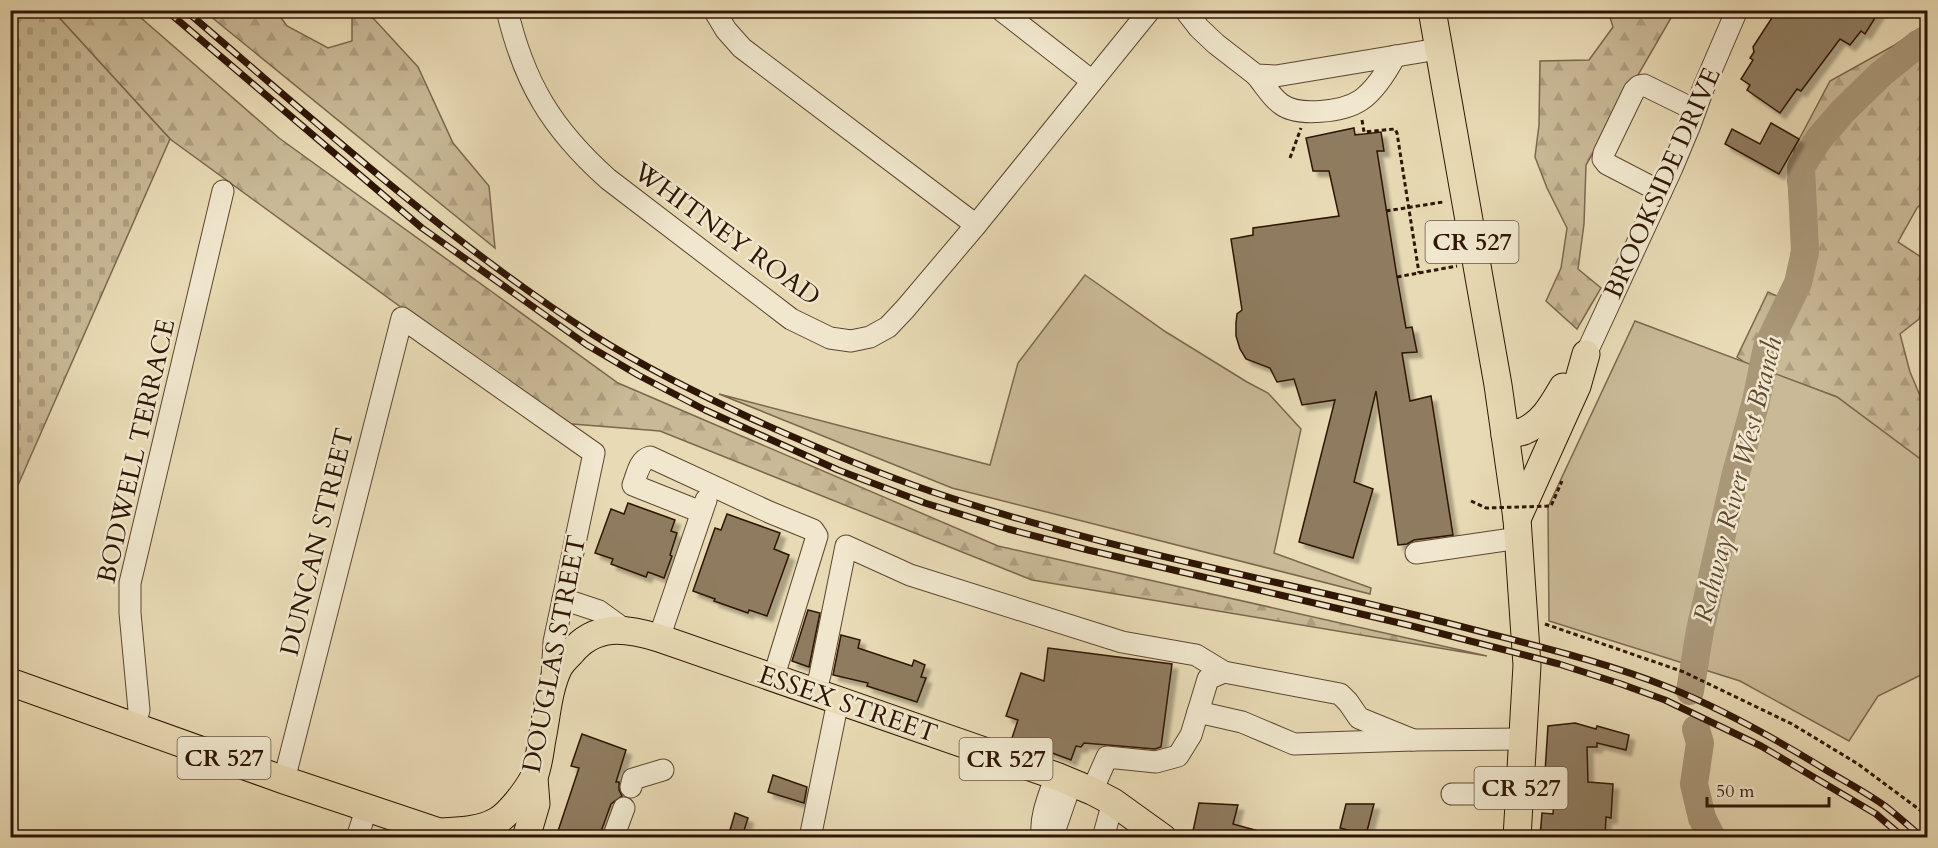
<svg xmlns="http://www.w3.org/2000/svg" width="1938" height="848" font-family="Cardo,serif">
	<defs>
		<pattern id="forest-firs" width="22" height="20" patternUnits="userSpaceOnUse" patternTransform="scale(1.5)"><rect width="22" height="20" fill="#c9b996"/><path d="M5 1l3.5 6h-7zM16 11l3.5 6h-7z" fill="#ad9e80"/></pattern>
		<pattern id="cemetery-stones" width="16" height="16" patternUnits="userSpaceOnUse" patternTransform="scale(1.5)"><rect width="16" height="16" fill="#c9b996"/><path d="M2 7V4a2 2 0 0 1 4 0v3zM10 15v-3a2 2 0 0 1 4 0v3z" fill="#ad9e80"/></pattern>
		<filter id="shadow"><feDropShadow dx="5.5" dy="5.5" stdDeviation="1.5" flood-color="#0004"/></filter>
	</defs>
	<rect width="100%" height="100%" fill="#e8dab4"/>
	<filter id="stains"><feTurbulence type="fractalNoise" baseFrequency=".00333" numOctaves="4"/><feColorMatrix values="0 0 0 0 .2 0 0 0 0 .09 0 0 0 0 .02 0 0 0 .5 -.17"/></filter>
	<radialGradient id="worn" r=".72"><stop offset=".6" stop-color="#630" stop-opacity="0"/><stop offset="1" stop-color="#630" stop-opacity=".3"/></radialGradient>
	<g fill="url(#forest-firs)" stroke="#7c674d" stroke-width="1.5">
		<path d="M 53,11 L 133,11 L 279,138 L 618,383 L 998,546 L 1487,656 L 1032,580 L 660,431 L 560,423 L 170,139 Z"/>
		<path d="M 204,11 L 276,11 L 287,26 L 328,48 L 352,41 L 352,11 L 359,11 L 374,19 L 418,67 L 453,143 L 489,186 L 495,248 Z"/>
		<path d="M 1608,11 L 1675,11 L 1586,165 L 1584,224 L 1578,269 L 1601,288 L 1577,329 L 1546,301 L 1561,268 L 1567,228 L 1547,188 L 1535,157 L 1539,125 L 1540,61 L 1589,60 L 1613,27 Z"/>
		<path d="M 1927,23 L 1927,198 L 1917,208 L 1898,242 L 1927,261 L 1927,291 L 1919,319 L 1900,334 L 1910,372 L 1924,405 L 1928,421 L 1926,464 L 1837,397 L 1747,364 L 1737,357 L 1768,292 L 1779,297 L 1789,272 L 1793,240 L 1788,180 L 1795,147 L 1830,81 L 1893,46 Z"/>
	</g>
	<path fill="url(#cemetery-stones)" stroke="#7c674d" stroke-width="1.5" d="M 11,10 L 53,11 L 170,139 L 11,501 Z"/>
	<g fill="#c9b996" stroke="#7c674d" stroke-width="1.5">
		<path d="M 1085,275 L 1166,332 L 1247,382 L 1268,393 L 1301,429 L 1274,553 L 1371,588 L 1370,594 L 952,488 L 719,394 L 990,465 L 1018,363 Z"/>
		<path d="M 1635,321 L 1837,397 L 1927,464 L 1927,672 L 1878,696 L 1849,741 L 1740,681 L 1549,621 L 1548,507 Z"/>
	</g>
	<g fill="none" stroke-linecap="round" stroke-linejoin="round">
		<g stroke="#a99778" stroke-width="28">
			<path d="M 1690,691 L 1700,630 L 1736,473 L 1756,401 L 1767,347 L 1798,283 L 1805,252 L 1801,167 L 1818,140 L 1843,111 L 1881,74 L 1918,44 L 1928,39"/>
			<path d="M 1696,729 L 1700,743 L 1694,784 L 1702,818 L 1712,838"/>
		</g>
	</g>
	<g fill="#8f7b60" stroke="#2f1504" stroke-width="1.5" filter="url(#shadow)">
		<path d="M 1777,10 L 1880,10 L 1865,34 L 1861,31 L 1850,45 L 1840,39 L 1801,91 L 1797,89 L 1780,113 L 1747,90 L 1750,85 L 1741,79 L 1753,60 L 1750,58 L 1754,52 L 1753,47 Z"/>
		<path d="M 1771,123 L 1799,139 L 1779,174 L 1725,144 L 1732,129 L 1760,144 Z"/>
		<path d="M 1354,128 L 1355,135 L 1381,132 L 1384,151 L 1377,151 L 1397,277 L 1406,328 L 1412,327 L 1417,352 L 1402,353 L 1410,401 L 1431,396 L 1453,535 L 1414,540 L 1407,544 L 1398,545 L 1376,391 L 1354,482 L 1373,489 L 1353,558 L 1299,542 L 1335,400 L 1302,405 L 1294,379 L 1277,382 L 1270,368 L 1246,359 L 1240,349 L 1236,336 L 1236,323 L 1237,314 L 1242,310 L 1231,239 L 1253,235 L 1253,228 L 1339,216 L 1329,171 L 1313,171 L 1306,138 Z"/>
		<path d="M 628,503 L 675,520 L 671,531 L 677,533 L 670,555 L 672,556 L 664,578 L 648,572 L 646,577 L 611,564 L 613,559 L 595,553 L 611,509 L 624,514 Z"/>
		<path d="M 727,514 L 780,533 L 774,549 L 789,555 L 767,616 L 749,610 L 748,613 L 714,601 L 715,599 L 693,591 L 715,528 L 721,530 Z"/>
		<path d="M 808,610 L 820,613 L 809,667 L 792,661 Z"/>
		<path d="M 841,635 L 860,640 L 858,648 L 912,666 L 914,660 L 925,665 L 921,677 L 926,678 L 917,702 L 867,686 L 868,683 L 833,675 Z"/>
		<path d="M 1048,648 L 1172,664 L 1161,747 L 1155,749 L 1084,743 L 1081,747 L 1076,746 L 1071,760 L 1012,738 L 1018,720 L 1006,716 L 1021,673 L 1044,681 Z"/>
		<path d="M 1575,723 L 1596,729 L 1597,726 L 1629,735 L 1626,750 L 1597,743 L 1597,747 L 1587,747 L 1588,782 L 1613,784 L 1611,818 L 1606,817 L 1605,837 L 1540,837 L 1542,813 L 1553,814 L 1556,772 L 1545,772 L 1548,726 Z"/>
		<path d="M 582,734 L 626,750 L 616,782 L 619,782 L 619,790 L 622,796 L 611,804 L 599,837 L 556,837 L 579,768 L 571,766 Z"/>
		<path d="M 773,775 L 807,787 L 804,803 L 768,792 Z"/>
		<path d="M 1199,803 L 1238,805 L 1233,824 L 1266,833 L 1266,837 L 1201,837 L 1193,831 Z"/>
		<path d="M 1346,804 L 1374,804 L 1366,835 L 1340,828 Z"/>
		<path d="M 735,813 L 748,818 L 742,837 L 728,837 Z"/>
	</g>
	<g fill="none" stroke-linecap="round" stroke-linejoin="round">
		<defs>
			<g id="minor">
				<path d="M 507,10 C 524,83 552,129 608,179 L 791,319 L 830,338 L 851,341 L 870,337 L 888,327 L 905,309 L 976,225 L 1150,10"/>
				<path d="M 714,10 L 726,30 L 742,48 L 976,225"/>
				<path d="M 1001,10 L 1092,81"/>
				<path d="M 1185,10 L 1199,28 L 1216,44 L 1256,75 L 1276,76 L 1438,49"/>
				<path d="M 1256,75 C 1264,84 1271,97 1281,104 C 1298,117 1343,112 1361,100 C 1375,90 1387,71 1395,56"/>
				<path d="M 1661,192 L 1607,164 L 1603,159 L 1604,153 L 1634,91 L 1639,86 L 1644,85 L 1695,110"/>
				<path d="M 1586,354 L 1672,168 L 1690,125 L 1703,89 L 1737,10"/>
				<path d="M 701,512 L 633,485 C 637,475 639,460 650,457 L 769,512 L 813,530 L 817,536 L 773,679"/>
				<path d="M 1416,553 L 1519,538"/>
				<path d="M 563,599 L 599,611 L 624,629"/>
				<path d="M 659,638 L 706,500"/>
				<path d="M 815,693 L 820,675 L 846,546 L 910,575 L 1122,642 L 1196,655 L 1224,672"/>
				<path d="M 1198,712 L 1242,722 L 1294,744 L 1413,740 L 1524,739"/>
				<path d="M 135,725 L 139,710 L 130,613 L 130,583 L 223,191"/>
				<path d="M 284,780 L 402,318 L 594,453 L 554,642 L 552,678"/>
				<path d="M 631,787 L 633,779 L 663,770"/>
				<path d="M 1092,791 L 1107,757 L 1156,762 L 1178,756 L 1191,735 L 1208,679 L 1224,672 L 1340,694 L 1348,702 L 1359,718 L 1413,740"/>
				<path d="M 1452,794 L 1520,794"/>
				<path d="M 357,838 L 367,807"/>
				<path d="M 613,838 L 624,808"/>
				<path d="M 810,838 L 838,701"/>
				<path d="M 1043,838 C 1038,820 1050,793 1056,776"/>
				<path d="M 1052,838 L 1071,783"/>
				<path d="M 1103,838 L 1113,802"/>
			</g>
			<g id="major">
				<path d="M 1432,10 L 1498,385 L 1517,519 L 1527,665 L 1517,838"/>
				<path d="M 1505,435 C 1511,434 1518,433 1524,431 C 1543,423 1553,404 1563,387"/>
				<path d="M 1517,519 L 1577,386 L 1586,354"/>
				<path d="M 10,682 L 284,780 L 439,832 L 447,838"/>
				<path d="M 439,832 C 458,831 480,831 497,821 C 509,814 526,792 533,779 C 539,767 540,748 543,734 C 547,712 549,687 559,667 C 562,662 567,657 571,653 C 595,623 626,628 659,638 L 1056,776 L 1092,791 L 1113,802 L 1163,838"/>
				<path d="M 526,838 L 536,804 L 534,778"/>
			</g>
		</defs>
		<use href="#minor" stroke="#5d4630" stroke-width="23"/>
		<use href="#major" stroke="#2f1504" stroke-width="29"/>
		<g stroke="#2f1504" stroke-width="3" stroke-dasharray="4.5 3" stroke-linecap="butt">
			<path d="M 1362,120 L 1364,132 L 1395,129 L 1397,133 L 1419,273"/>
			<path d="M 1290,158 L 1301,128"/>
			<path d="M 1386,211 L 1443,202"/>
			<path d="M 1397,277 L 1457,266"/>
			<path d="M 1545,624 L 1684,672 L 1792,724 L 1858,764 L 1928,816"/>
		</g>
		<use href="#minor" stroke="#f0e7ce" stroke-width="21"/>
		<use href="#major" stroke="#e8dab4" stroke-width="27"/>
		<defs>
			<g id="rail">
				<path d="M 166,10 L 422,228 L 587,345 L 638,375 L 705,410 L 838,470 L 925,503 L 1008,529 L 1088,550 L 1408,625 L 1559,664 L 1621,684 L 1665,700 L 1761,746 L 1876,814 L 1904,838"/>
				<path d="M 185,10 C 317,123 446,240 592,334 C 642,366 695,392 748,417 C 808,444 868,470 930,491 C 1103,550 1286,581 1463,627 C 1532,645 1603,661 1670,688 C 1724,710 1776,739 1826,770 C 1846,782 1867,793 1885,806 C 1898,816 1910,827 1923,838"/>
			</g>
		</defs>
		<use href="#rail" stroke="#2f1504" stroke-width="7"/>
		<use href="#rail" stroke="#f0e7ce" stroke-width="4.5" stroke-dasharray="14" stroke-linecap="butt"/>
		<path stroke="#2f1504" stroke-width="3" stroke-dasharray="4.5 3" stroke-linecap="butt" d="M 1471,501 L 1486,508 L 1551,506 L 1562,481"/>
	</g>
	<g text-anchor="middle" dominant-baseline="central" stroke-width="5" stroke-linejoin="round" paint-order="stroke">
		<g fill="#f0e7ce" stroke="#695441" stroke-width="1.5">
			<rect x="1425.5" y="221" width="93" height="42" rx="4.5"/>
			<rect x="177.5" y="737" width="93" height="42" rx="4.5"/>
			<rect x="959.5" y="738" width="93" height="42" rx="4.5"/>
			<rect x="1474.5" y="767" width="93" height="42" rx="4.5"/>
		</g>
		<g font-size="24" font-weight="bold" fill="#2f1504">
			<text x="1472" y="242">CR 527</text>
			<text x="224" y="758">CR 527</text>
			<text x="1006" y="759">CR 527</text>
			<text x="1521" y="788">CR 527</text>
		</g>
		<g font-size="26" fill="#2f1504" stroke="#f0e7ce">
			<text transform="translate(1662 183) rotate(-66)">BROOKSIDE DRIVE</text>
			<text transform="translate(727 234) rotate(36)">WHITNEY ROAD</text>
			<text transform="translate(136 451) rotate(-77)">BODWELL TERRACE</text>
			<text transform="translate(317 542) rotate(-76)">DUNCAN STREET</text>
			<text transform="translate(554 654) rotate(-79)">DOUGLAS STREET</text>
			<text transform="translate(848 704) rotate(19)">ESSEX STREET</text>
		</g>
		<g font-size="27" font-style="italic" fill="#604932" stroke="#f0e7ce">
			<text transform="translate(1738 480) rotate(-76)">Rahway River West Branch</text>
		</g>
	</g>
	<rect width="1938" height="848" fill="none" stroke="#e8dab4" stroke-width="36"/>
	<rect x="12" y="12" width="1914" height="824" fill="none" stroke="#2f1504" stroke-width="3"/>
	<rect x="18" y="18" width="1902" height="812" fill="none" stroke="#2f1504" stroke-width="1.5"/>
	<path d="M1707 797v9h122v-9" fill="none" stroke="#2f1504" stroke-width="3"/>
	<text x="1716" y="797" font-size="18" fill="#2f1504" stroke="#f0e7ce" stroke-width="4.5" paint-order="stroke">50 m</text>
	<rect width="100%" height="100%" filter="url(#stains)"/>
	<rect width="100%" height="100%" fill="url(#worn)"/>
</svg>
